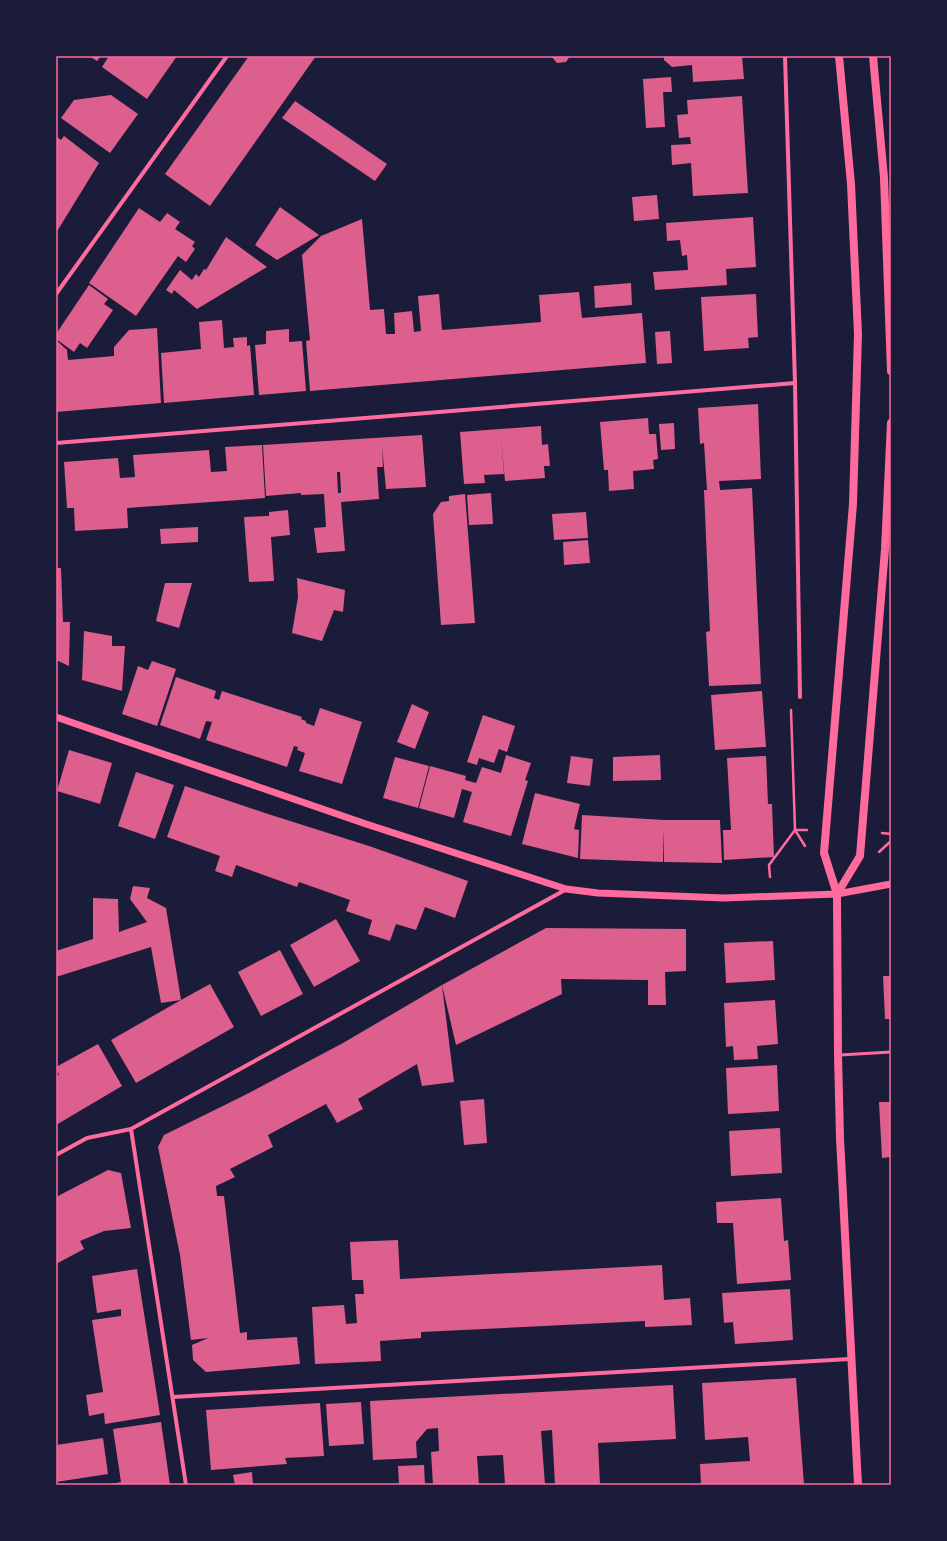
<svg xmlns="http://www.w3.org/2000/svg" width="947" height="1541" font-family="Ubuntu,sans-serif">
	<rect width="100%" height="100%" fill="#1b1b3a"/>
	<g fill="#dd5f8e" fill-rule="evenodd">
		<path d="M 89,56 L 101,56 L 97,61 Z"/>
		<path d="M 109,56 L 177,56 L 147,99 L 102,67 Z"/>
		<path d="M 249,56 L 316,56 L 210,206 L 165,174 Z"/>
		<path d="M 551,56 L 570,56 L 566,62 L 557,63 Z"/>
		<path d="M 664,56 L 742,56 L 744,79 L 693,82 L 692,65 L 672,67 L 664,60 Z"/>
		<path d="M 671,77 L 672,92 L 663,92 L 665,127 L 646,128 L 643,79 Z"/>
		<path d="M 111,95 L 138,114 L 110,153 L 61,118 L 74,100 Z"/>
		<path d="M 742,96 L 748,193 L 693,196 L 691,163 L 672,165 L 671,145 L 691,144 L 690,137 L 679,138 L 677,115 L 688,114 L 687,100 Z"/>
		<path d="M 295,101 L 387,164 L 375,181 L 282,118 Z"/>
		<path d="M 56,136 L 61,140 L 64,136 L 99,163 L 56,233 Z"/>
		<path d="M 657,195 L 659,219 L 634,221 L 632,197 Z"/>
		<path d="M 280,207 L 319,235 L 277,260 L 255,245 Z"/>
		<path d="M 139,208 L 160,222 L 167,213 L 180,222 L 175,229 L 195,242 L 192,246 L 195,249 L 186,262 L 178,256 L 136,316 L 89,283 Z"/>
		<path d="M 753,217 L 756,267 L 726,269 L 727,285 L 655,290 L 653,272 L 688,270 L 687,255 L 682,256 L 680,240 L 667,241 L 666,223 Z"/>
		<path d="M 362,219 L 370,310 L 384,309 L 386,334 L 395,334 L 394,313 L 412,311 L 414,332 L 421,331 L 418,296 L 439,294 L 442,330 L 541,322 L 539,295 L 579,292 L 582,318 L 642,313 L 646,363 L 310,391 L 306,341 L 310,340 L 302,255 L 321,236 Z"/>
		<path d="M 226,237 L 267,267 L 197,309 L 174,290 L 172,294 L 166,290 L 180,270 L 192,280 L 196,274 L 199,277 L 204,269 L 206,270 Z"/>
		<path d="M 631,283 L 632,305 L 595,308 L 594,286 Z"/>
		<path d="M 89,285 L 108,299 L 104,304 L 113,310 L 87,348 L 80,343 L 74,352 L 56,339 L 56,334 Z"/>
		<path d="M 756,294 L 758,337 L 748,338 L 749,348 L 704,351 L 701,297 Z"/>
		<path d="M 222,320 L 224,348 L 234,347 L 233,338 L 247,337 L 247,346 L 250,345 L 254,395 L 164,403 L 161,353 L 201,349 L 199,322 Z"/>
		<path d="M 157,328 L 161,403 L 56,412 L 56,340 L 67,350 L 68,360 L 114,356 L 114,347 L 129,330 Z"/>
		<path d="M 289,329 L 289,342 L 302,341 L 306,391 L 259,395 L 255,345 L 266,344 L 266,331 Z"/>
		<path d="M 670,331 L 672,363 L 657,364 L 655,332 Z"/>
		<path d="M 758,404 L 761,479 L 719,481 L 720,490 L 752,488 L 761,684 L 709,686 L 706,632 L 710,631 L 704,490 L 707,490 L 704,443 L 700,444 L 698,408 Z"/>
		<path d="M 648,418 L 649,434 L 656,434 L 658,459 L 653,460 L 654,469 L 633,471 L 634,489 L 609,491 L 608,470 L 604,470 L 600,422 Z"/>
		<path d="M 674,423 L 675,449 L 661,450 L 659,424 Z"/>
		<path d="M 541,426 L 542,445 L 548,444 L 550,466 L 544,466 L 545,478 L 505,481 L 501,438 L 504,474 L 484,475 L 485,483 L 464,484 L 460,432 Z"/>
		<path d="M 422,435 L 426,487 L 386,489 L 382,446 L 383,467 L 377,467 L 379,499 L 341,502 L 345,551 L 317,553 L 314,528 L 326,527 L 324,494 L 301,495 L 301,493 L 266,496 L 263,445 ZM 337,472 L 340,472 L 341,493 L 338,493 Z"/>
		<path d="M 262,445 L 265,498 L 127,508 L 128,528 L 75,531 L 74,508 L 67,508 L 64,462 L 118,458 L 120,478 L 135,477 L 133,455 L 209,450 L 211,472 L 227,471 L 225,447 Z"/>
		<path d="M 491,493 L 493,524 L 469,525 L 467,495 Z"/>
		<path d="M 465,494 L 475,623 L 441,625 L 433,514 L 441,502 L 449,501 L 449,496 Z"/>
		<path d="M 288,510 L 290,535 L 271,537 L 274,581 L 249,582 L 244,517 L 269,516 L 269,512 Z"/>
		<path d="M 586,512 L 588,538 L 554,540 L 552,514 Z"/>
		<path d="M 198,527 L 198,542 L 161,544 L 160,529 Z"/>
		<path d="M 588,540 L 590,563 L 564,565 L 563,542 Z"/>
		<path d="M 56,568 L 61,568 L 63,622 L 70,622 L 69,666 L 56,660 Z"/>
		<path d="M 297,578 L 345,590 L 343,612 L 334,610 L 322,641 L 292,633 L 298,597 Z"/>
		<path d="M 165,583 L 192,583 L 179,628 L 156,621 Z"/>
		<path d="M 84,631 L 112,636 L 112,646 L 125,646 L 122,691 L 82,680 Z"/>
		<path d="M 152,661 L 176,669 L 157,726 L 122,714 L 138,666 L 148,670 Z"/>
		<path d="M 176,677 L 216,691 L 214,698 L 219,700 L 222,691 L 302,717 L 301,719 L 306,721 L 306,723 L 314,726 L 320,708 L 362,722 L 342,784 L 299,771 L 305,753 L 297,750 L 298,747 L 294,746 L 287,767 L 206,740 L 212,722 L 206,721 L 200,739 L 160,725 Z"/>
		<path d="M 762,691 L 766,747 L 715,750 L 711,695 Z"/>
		<path d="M 412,704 L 429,712 L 415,749 L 397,742 Z"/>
		<path d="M 483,715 L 515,726 L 507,752 L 499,749 L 494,763 L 479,758 L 477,765 L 467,762 Z"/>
		<path d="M 69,750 L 112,763 L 100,804 L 57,791 Z"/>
		<path d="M 506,755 L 531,763 L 525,780 L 528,781 L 511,836 L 463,822 L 472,792 L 462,789 L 454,818 L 419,808 L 430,766 L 466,776 L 465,780 L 476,783 L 482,767 L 501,773 Z"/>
		<path d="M 660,755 L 661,780 L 613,781 L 613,757 Z"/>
		<path d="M 571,756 L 593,759 L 590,786 L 567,783 Z"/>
		<path d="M 766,756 L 768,804 L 772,804 L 774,857 L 724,860 L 723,830 L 731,830 L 727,758 Z"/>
		<path d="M 395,757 L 429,766 L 418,808 L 383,798 Z"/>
		<path d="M 136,772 L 174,785 L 155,839 L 118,826 Z"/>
		<path d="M 185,786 L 268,814 L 369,846 L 468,881 L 455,918 L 425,907 L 416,930 L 396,924 L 390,941 L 368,934 L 372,920 L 346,911 L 350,900 L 299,882 L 297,887 L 236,865 L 232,877 L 215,871 L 220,856 L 167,837 Z"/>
		<path d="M 535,793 L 580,804 L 574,829 L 579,830 L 578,858 L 522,844 Z"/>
		<path d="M 582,815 L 664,820 L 720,820 L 722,863 L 664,862 L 664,828 L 663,862 L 580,859 Z"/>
		<path d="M 133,886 L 150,888 L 147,898 L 166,908 L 181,1000 L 210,984 L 234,1027 L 136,1083 L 111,1040 L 181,1000 L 161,1003 L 151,947 L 56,977 L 56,951 L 93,939 L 93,898 L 118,899 L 119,932 L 147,922 L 130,899 Z"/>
		<path d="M 336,919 L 360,961 L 314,987 L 290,945 Z"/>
		<path d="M 546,928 L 686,929 L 686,971 L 665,972 L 666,1005 L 648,1005 L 648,980 L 561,979 L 562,994 L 456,1045 L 442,985 L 454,1082 L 422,1086 L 417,1064 L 358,1099 L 363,1109 L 337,1123 L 326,1104 L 268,1135 L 273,1147 L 230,1169 L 235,1177 L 216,1186 L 217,1196 L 224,1196 L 240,1333 L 247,1332 L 247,1340 L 297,1337 L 300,1364 L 206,1372 L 193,1360 L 192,1345 L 208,1338 L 191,1340 L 180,1255 L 158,1147 L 164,1135 L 245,1095 L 343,1043 L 442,985 Z"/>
		<path d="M 773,941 L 775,980 L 726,983 L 724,943 Z"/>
		<path d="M 280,950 L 303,994 L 261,1016 L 238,972 Z"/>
		<path d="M 883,976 L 891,976 L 891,1019 L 885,1019 Z"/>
		<path d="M 775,1000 L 778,1044 L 757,1046 L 758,1059 L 734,1060 L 733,1046 L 726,1047 L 724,1003 Z"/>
		<path d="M 98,1044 L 122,1086 L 56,1125 L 56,1077 L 59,1075 L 56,1067 Z"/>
		<path d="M 777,1065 L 779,1111 L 728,1114 L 726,1068 Z"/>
		<path d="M 484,1099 L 487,1143 L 464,1145 L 460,1101 Z"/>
		<path d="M 879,1102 L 891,1102 L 891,1157 L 882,1158 Z"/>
		<path d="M 780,1128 L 782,1173 L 731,1176 L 729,1131 Z"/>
		<path d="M 108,1170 L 121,1173 L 131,1228 L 104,1231 L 80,1241 L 84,1249 L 56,1264 L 56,1197 Z"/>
		<path d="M 781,1198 L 784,1241 L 788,1240 L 791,1280 L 737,1284 L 733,1223 L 717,1223 L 716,1202 Z"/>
		<path d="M 398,1240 L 400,1279 L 662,1265 L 664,1300 L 690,1298 L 692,1325 L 645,1327 L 645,1321 L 421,1332 L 421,1338 L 380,1341 L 381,1361 L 315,1364 L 312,1307 L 344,1305 L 346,1324 L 357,1323 L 355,1294 L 364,1294 L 363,1280 L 352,1280 L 350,1242 Z"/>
		<path d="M 137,1269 L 160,1415 L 105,1424 L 104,1413 L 89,1416 L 86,1395 L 103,1392 L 92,1320 L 121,1316 L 121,1309 L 97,1313 L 92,1276 Z"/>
		<path d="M 790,1289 L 793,1340 L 735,1344 L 733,1322 L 724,1323 L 722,1293 Z"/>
		<path d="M 796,1378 L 804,1485 L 701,1485 L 700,1464 L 750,1461 L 748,1437 L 705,1440 L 702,1383 Z"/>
		<path d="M 673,1385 L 676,1439 L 598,1443 L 600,1485 L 555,1485 L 552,1430 L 541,1431 L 545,1485 L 505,1485 L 503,1455 L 477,1456 L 479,1485 L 433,1485 L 431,1452 L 439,1451 L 438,1428 L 427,1429 L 416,1442 L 417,1458 L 373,1460 L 370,1401 Z"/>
		<path d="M 361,1402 L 364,1444 L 329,1446 L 326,1404 Z"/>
		<path d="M 320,1403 L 324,1456 L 285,1458 L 287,1464 L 211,1470 L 206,1410 Z"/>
		<path d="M 161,1422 L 170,1485 L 107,1485 L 121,1482 L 113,1429 Z"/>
		<path d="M 103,1438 L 108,1474 L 56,1482 L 56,1445 Z"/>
		<path d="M 424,1465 L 425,1485 L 399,1485 L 398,1466 Z"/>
		<path d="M 252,1472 L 253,1485 L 235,1485 L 233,1475 Z"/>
	</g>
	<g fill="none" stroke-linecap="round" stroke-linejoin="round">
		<g stroke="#ff6b9d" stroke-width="2.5">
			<path d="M 791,710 L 795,830 L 805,846"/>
			<path d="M 795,830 L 807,830"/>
			<path d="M 882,833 L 891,834"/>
			<path d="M 879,852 L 891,841"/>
			<path d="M 770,877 L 769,865 L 795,830"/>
		</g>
		<path stroke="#ff6b9d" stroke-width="3" d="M 840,1055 L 891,1052"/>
		<g stroke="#ff6b9d" stroke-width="4">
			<path d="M 785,56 L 795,383 L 800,697"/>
			<path d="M 56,294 L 227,56"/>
			<path d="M 56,443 L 795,383"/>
			<path d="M 131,1129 L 186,1485"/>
			<path d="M 56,1155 L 87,1138 L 131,1129 L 565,890"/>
			<path d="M 173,1397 L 850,1359"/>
		</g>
		<path stroke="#ff6b9d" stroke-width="7" d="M 56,717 L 366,824 L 566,889 L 598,893 L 724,898 L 837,894 L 891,884"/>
		<g stroke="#ff6b9d" stroke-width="8">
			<path d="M 839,56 L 851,184 L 858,334 L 853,504 L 824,853 L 837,894 L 838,1055 L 840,1138 L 858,1485"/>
			<path d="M 873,56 L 884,178 L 891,371"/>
			<path d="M 837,894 L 860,856 L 885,549 L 891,423"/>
		</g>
	</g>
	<rect width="947" height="1541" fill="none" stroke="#1b1b3a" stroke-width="114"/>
	<rect x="57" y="57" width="833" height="1427" fill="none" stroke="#ff6b9d" stroke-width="1.5"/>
</svg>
